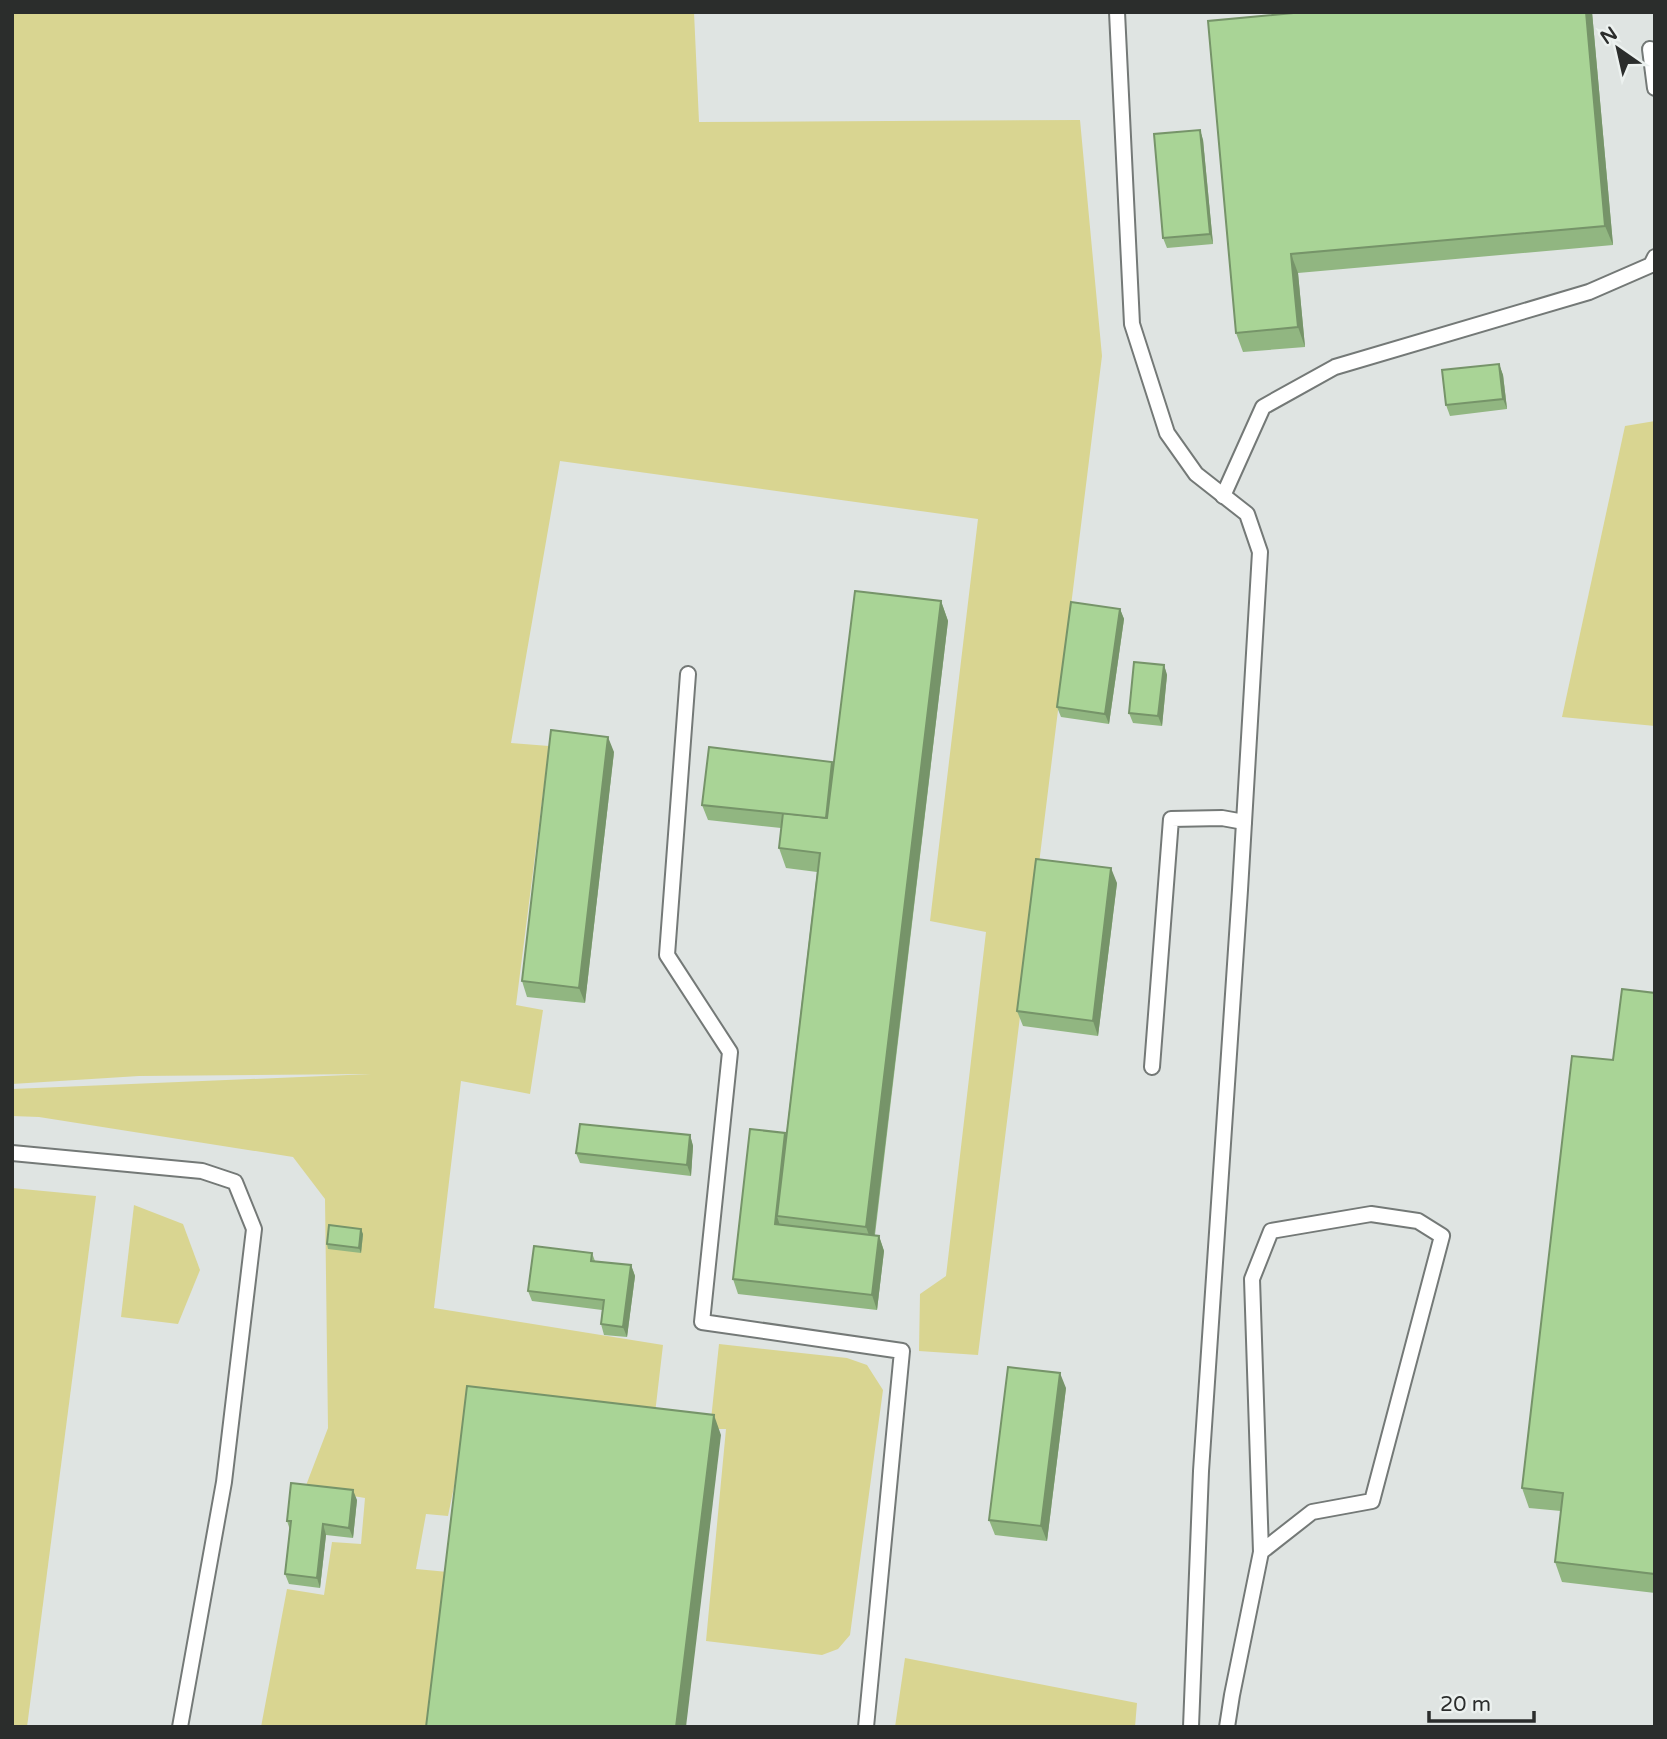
<svg xmlns="http://www.w3.org/2000/svg" width="1667" height="1739" font-family="'Varela Round',sans-serif">
	<rect width="100%" height="100%" fill="#dfe4e2"/>
	<g fill="#d9d591">
		<path d="M 12,12 L 694,12 L 699,122 L 1080,120 L 1102,356 L 978,1355 L 919,1351 L 920,1294 L 946,1276 L 986,932 L 930,921 L 978,519 L 560,461 L 511,743 L 549,746 L 516,1005 L 543,1010 L 530,1094 L 461,1081 L 434,1308 L 663,1345 L 654,1422 L 473,1394 L 448,1516 L 426,1514 L 416,1569 L 448,1572 L 430,1727 L 261,1727 L 287,1589 L 324,1595 L 332,1542 L 361,1544 L 365,1498 L 305,1488 L 328,1428 L 325,1199 L 293,1157 L 39,1117 L 12,1116 L 12,1089 L 371,1074 L 139,1076 L 12,1084 Z"/>
		<path d="M 1655,421 L 1655,726 L 1562,717 L 1625,426 Z"/>
		<path d="M 12,1188 L 96,1196 L 27,1727 L 12,1727 Z"/>
		<path d="M 134,1205 L 183,1224 L 200,1270 L 178,1324 L 121,1317 Z"/>
		<path d="M 719,1344 L 847,1358 L 867,1365 L 883,1390 L 850,1635 L 838,1649 L 822,1655 L 706,1641 L 726,1429 L 710,1429 Z"/>
		<path d="M 905,1658 L 1137,1703 L 1135,1727 L 895,1727 Z"/>
	</g>
	<g fill="none" stroke-linecap="round" stroke-linejoin="round">
		<defs>
			<g id="lane">
				<path d="M 1117,12 L 1132,324 L 1167,433 L 1196,474 L 1247,514 L 1260,552 L 1240,890 L 1201,1471 L 1191,1727"/>
				<path d="M 1650,49 L 1655,88"/>
				<path d="M 1223,496 L 1263,407 L 1335,367 L 1589,292 L 1651,265 L 1655,257"/>
				<path d="M 688,674 L 667,955 L 730,1052 L 702,1322 L 902,1351 L 866,1727"/>
				<path d="M 1152,1067 L 1171,819 L 1222,818 L 1244,822"/>
				<path d="M 12,1153 L 202,1171 L 235,1182 L 254,1229 L 224,1482 L 180,1727"/>
				<path d="M 1227,1727 L 1232,1695 L 1261,1552 L 1252,1279 L 1271,1231 L 1371,1214 L 1418,1221 L 1442,1236 L 1372,1501 L 1312,1512 L 1261,1552"/>
			</g>
		</defs>
		<use href="#lane" stroke="#747977" stroke-width="18"/>
		<use href="#lane" stroke="#fff" stroke-width="14"/>
	</g>
	<g fill="#91b681">
		<path d="M 1304,12 L 1592,12 L 1613,245 L 1298,273 L 1305,347 L 1243,352 L 1236,333 Z"/>
		<path d="M 1200,130 L 1203,140 L 1213,244 L 1167,248 L 1163,238 Z"/>
		<path d="M 1499,364 L 1503,375 L 1507,409 L 1450,416 L 1446,405 Z"/>
		<path d="M 941,601 L 948,621 L 875,1235 L 879,1236 L 884,1251 L 877,1310 L 738,1294 L 733,1279 L 786,1136 L 817,872 L 786,868 L 779,848 L 781,828 L 708,820 L 702,805 L 834,767 Z"/>
		<path d="M 1120,609 L 1124,619 L 1109,724 L 1061,717 L 1057,707 Z"/>
		<path d="M 1164,665 L 1167,675 L 1162,726 L 1133,723 L 1129,713 Z"/>
		<path d="M 614,752 L 585,1003 L 527,997 L 522,981 Z"/>
		<path d="M 1117,883 L 1098,1036 L 1023,1026 L 1017,1011 Z"/>
		<path d="M 1655,993 L 1655,1593 L 1562,1582 L 1555,1562 L 1561,1511 L 1529,1508 L 1522,1488 L 1613,1060 Z"/>
		<path d="M 690,1135 L 693,1146 L 691,1176 L 580,1163 L 576,1153 Z"/>
		<path d="M 363,1234 L 361,1253 L 328,1249 L 327,1244 Z"/>
		<path d="M 592,1253 L 595,1261 L 631,1265 L 635,1276 L 627,1337 L 604,1335 L 601,1324 L 602,1310 L 532,1301 L 528,1291 Z"/>
		<path d="M 1066,1388 L 1047,1541 L 995,1535 L 989,1520 Z"/>
		<path d="M 357,1500 L 353,1538 L 326,1535 L 320,1588 L 289,1584 L 285,1574 L 290,1530 L 287,1521 Z"/>
	</g>
	<g fill="#769469">
		<path d="M 1586,12 L 1592,12 L 1613,245 L 1605,226 Z"/>
		<path d="M 1200,130 L 1203,140 L 1213,244 L 1210,234 Z"/>
		<path d="M 1291,254 L 1298,273 L 1305,347 L 1298,327 Z"/>
		<path d="M 1499,364 L 1503,375 L 1507,409 L 1503,399 Z"/>
		<path d="M 941,601 L 948,621 L 873,1246 L 866,1227 Z"/>
		<path d="M 1120,609 L 1124,619 L 1109,724 L 1105,714 Z"/>
		<path d="M 1164,665 L 1167,675 L 1162,726 L 1158,716 Z"/>
		<path d="M 608,737 L 614,752 L 585,1003 L 579,988 Z"/>
		<path d="M 832,762 L 837,777 L 831,834 L 825,819 Z"/>
		<path d="M 1111,868 L 1117,883 L 1098,1036 L 1093,1021 Z"/>
		<path d="M 785,1133 L 791,1148 L 777,1216 L 781,1229 L 775,1224 Z"/>
		<path d="M 690,1135 L 693,1146 L 691,1176 L 687,1165 Z"/>
		<path d="M 361,1229 L 363,1234 L 361,1253 L 359,1248 Z"/>
		<path d="M 879,1236 L 884,1251 L 877,1310 L 872,1295 Z"/>
		<path d="M 631,1265 L 635,1276 L 627,1337 L 623,1327 Z"/>
		<path d="M 1060,1373 L 1066,1388 L 1047,1541 L 1041,1526 Z"/>
		<path d="M 714,1415 L 721,1435 L 686,1727 L 676,1727 Z"/>
		<path d="M 353,1490 L 357,1500 L 353,1538 L 349,1528 Z"/>
		<path d="M 323,1524 L 326,1535 L 320,1588 L 317,1578 Z"/>
	</g>
	<g fill="#a9d496" stroke="#769469" stroke-width="2">
		<path d="M 1304,12 L 1586,12 L 1605,226 L 1291,254 L 1298,327 L 1236,333 L 1208,21 Z"/>
		<path d="M 1200,130 L 1210,234 L 1163,238 L 1154,134 Z"/>
		<path d="M 1499,364 L 1503,399 L 1446,405 L 1442,370 Z"/>
		<path d="M 855,591 L 941,601 L 866,1227 L 777,1216 L 820,853 L 779,848 L 783,813 L 827,818 Z"/>
		<path d="M 1071,602 L 1120,609 L 1105,714 L 1057,707 Z"/>
		<path d="M 1134,662 L 1164,665 L 1158,716 L 1129,713 Z"/>
		<path d="M 551,730 L 608,737 L 579,988 L 522,981 Z"/>
		<path d="M 709,747 L 832,762 L 826,818 L 702,805 Z"/>
		<path d="M 1036,859 L 1111,868 L 1093,1021 L 1017,1011 Z"/>
		<path d="M 1622,989 L 1655,993 L 1655,1574 L 1555,1562 L 1563,1493 L 1522,1488 L 1572,1056 L 1613,1060 Z"/>
		<path d="M 580,1124 L 690,1135 L 687,1165 L 576,1153 Z"/>
		<path d="M 750,1129 L 785,1133 L 775,1224 L 879,1236 L 872,1295 L 733,1279 Z"/>
		<path d="M 329,1225 L 361,1229 L 359,1248 L 327,1244 Z"/>
		<path d="M 534,1246 L 592,1253 L 591,1261 L 631,1265 L 623,1327 L 601,1324 L 604,1300 L 528,1291 Z"/>
		<path d="M 1008,1367 L 1060,1373 L 1041,1526 L 989,1520 Z"/>
		<path d="M 467,1386 L 714,1415 L 676,1727 L 426,1727 Z"/>
		<path d="M 291,1483 L 353,1490 L 349,1528 L 323,1524 L 317,1578 L 285,1574 L 291,1521 L 287,1521 Z"/>
	</g>
	<rect width="1667" height="1739" fill="none" stroke="#2b2d2c" stroke-width="28"/>
	<g transform="translate(1618 49) rotate(326)" stroke="#ecf1ef" stroke-width="5" paint-order="stroke">
	<path d="M0-5L12 26L0 18L-12 26Z" fill="#2b2d2c"/>
	<text y="-10" font-size="19" font-weight="bold" text-anchor="middle" fill="#2b2d2c">N</text>
	</g>
	<path d="M1429 1711v10h105v-10" fill="none" stroke="#2b2d2c" stroke-width="3.5"/>
	<text x="1440" y="1711" font-size="21" fill="#2b2d2c" stroke="#ecf1ef" stroke-width="5" paint-order="stroke">20 m</text>
</svg>
